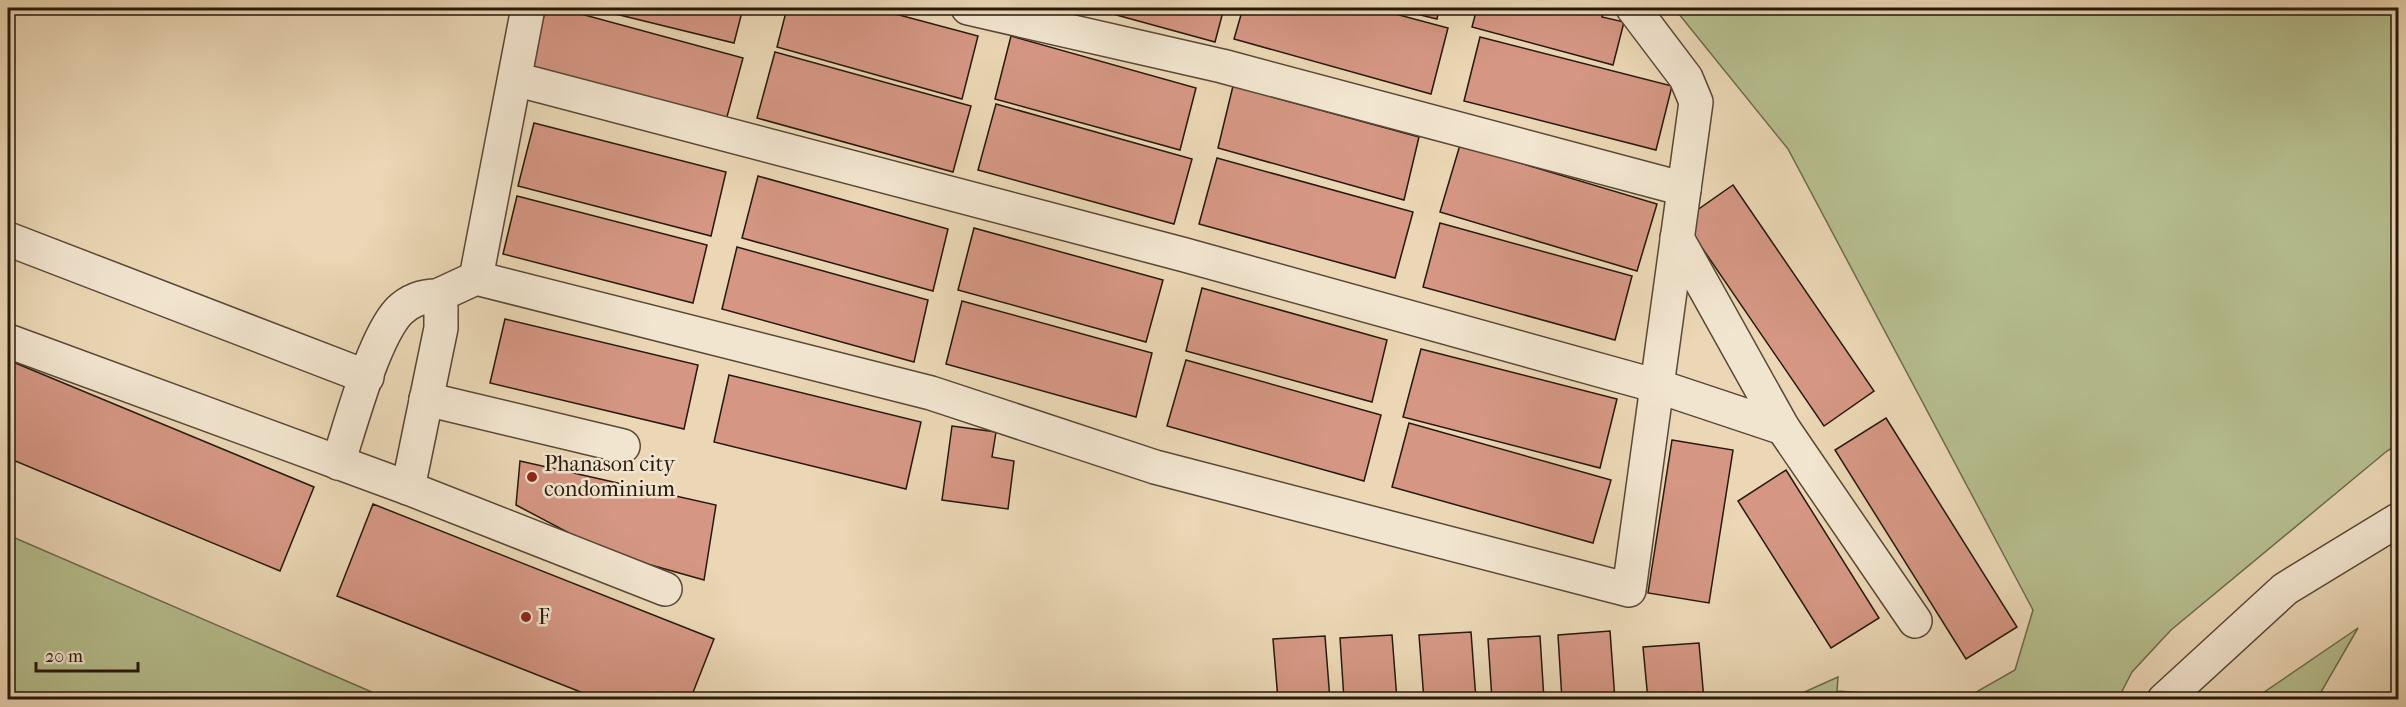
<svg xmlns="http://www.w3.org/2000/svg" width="2406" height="707" font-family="'IM FELL French Canon',serif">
	<rect width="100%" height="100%" fill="#ebd7b5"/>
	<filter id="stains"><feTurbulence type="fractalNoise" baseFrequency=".00333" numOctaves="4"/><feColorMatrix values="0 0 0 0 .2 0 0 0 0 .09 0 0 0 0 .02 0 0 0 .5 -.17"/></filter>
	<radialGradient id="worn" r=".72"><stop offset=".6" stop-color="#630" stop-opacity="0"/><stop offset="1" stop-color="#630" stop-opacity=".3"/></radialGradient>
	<g fill="#b6be8e" stroke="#6e6c4c" stroke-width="1.5">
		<path d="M 1674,8 L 2398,8 L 2398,444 L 2387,451 L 2171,630 L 2132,672 L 2118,699 L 1964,699 L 2015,670 L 2033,610 L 1788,149 Z"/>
		<path d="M 8,535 L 388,699 L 8,699 Z"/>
		<path d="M 2358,628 L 2317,699 L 2254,699 Z"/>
		<path d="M 1838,677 L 1837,691 L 1954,699 L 1789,699 Z"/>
	</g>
	<g fill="#d59784" stroke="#27190b" stroke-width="1.5">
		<path d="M 546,8 L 559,8 L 743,58 L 725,124 L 529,70 Z"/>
		<path d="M 591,8 L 743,8 L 734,43 Z"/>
		<path d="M 787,8 L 873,8 L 978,36 L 962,99 L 777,47 Z"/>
		<path d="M 1091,8 L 1224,8 L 1215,42 Z"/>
		<path d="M 1243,8 L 1373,8 L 1448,28 L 1431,94 L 1234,39 Z"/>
		<path d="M 1392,8 L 1439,8 L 1437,19 Z"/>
		<path d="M 1477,8 L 1604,8 L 1602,17 L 1624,22 L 1613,65 L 1472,27 Z"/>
		<path d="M 1011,36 L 1196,88 L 1180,150 L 995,99 Z"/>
		<path d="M 1480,37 L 1672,86 L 1656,150 L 1464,101 Z"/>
		<path d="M 775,52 L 971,106 L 953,172 L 757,118 Z"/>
		<path d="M 1233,86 L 1419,137 L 1404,200 L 1218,148 Z"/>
		<path d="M 996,104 L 1192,159 L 1174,224 L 978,170 Z"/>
		<path d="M 534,123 L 726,172 L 711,236 L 518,186 Z"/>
		<path d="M 1460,145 L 1657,204 L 1637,271 L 1440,212 Z"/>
		<path d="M 1217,158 L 1413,212 L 1395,278 L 1199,224 Z"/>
		<path d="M 758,176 L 948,229 L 933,291 L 742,238 Z"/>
		<path d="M 1733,185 L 1874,391 L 1824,426 L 1683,220 Z"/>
		<path d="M 517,196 L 707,245 L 693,303 L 503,254 Z"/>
		<path d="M 1440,223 L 1632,276 L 1615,340 L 1423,287 Z"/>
		<path d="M 974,228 L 1163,280 L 1146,342 L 958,290 Z"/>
		<path d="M 737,247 L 928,300 L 914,362 L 722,309 Z"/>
		<path d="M 1202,288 L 1387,340 L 1372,402 L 1186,351 Z"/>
		<path d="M 962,301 L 1152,353 L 1136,417 L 946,364 Z"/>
		<path d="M 505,319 L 698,365 L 684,429 L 490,383 Z"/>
		<path d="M 1421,349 L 1617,399 L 1600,468 L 1403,417 Z"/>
		<path d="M 8,360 L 314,487 L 280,571 L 8,458 Z"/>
		<path d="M 1186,360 L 1381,415 L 1364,481 L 1167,426 Z"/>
		<path d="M 729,375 L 921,422 L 906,489 L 714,442 Z"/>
		<path d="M 1886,418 L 2017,627 L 1966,659 L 1835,450 Z"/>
		<path d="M 1409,423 L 1611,480 L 1593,543 L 1392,487 Z"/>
		<path d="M 952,426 L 996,432 L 992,457 L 1014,461 L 1008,509 L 942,500 Z"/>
		<path d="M 1672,440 L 1733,450 L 1709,603 L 1648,593 Z"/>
		<path d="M 520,461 L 716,505 L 704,580 L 605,552 L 516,505 Z"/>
		<path d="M 1786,470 L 1879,618 L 1831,648 L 1738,501 Z"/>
		<path d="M 373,504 L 714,639 L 690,700 L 601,700 L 337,596 Z"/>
		<path d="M 1610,631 L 1615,700 L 1562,700 L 1558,635 Z"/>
		<path d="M 1471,632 L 1476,700 L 1424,700 L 1419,635 Z"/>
		<path d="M 1392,635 L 1397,700 L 1344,700 L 1340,638 Z"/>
		<path d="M 1325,636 L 1330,700 L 1278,700 L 1273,639 Z"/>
		<path d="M 1540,636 L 1544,700 L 1492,700 L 1488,639 Z"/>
		<path d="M 1699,643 L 1704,700 L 1648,700 L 1643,647 Z"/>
	</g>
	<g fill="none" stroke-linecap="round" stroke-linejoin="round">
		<defs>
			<g id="minor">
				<path d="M 968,8 L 1222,66 L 1684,189"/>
				<path d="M 515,79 L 1185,255 L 1657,386 L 1783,428"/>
				<path d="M 1677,238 L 1783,428 L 1915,621"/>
				<path d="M 8,239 L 367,377"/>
				<path d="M 476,278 L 528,8"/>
				<path d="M 8,341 L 408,488 L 665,589"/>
				<path d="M 426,399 L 623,446"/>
				<path d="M 338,463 C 351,424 373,339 399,311 C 409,301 423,296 437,296"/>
				<path d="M 408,488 L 441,328 L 441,307 L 437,296 L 476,278 L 931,393 L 1155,467 L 1629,590 L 1696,102 L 1686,78 L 1633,8"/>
				<path d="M 2164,700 L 2285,589 L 2398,520"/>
			</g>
		</defs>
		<use href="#minor" stroke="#584836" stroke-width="36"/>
		<use href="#minor" stroke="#f2e5cf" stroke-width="33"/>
	</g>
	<g fill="#8f2418" stroke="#f2e5cf" stroke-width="2">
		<circle cx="532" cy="477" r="6"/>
		<circle cx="526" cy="617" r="6"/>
	</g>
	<g text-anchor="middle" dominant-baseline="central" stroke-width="5" stroke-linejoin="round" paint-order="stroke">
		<g font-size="22" fill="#27190b" stroke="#f2e5cf" text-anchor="start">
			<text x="544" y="464">Phanason city<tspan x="544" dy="25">condominium</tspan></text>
			<text x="538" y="617">F</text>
		</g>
	</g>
	<rect width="2406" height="707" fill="none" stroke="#ebd7b5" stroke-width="30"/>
	<rect x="9" y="9" width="2388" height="689" fill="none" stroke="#27190b" stroke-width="3"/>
	<rect x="15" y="15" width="2376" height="677" fill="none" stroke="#27190b" stroke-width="1.5"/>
	<path d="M36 662v9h102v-9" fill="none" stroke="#27190b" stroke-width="3"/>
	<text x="45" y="662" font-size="18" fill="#27190b" stroke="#f2e5cf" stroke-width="4.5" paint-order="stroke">20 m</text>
	<rect width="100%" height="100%" filter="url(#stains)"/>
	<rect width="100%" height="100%" fill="url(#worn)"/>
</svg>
